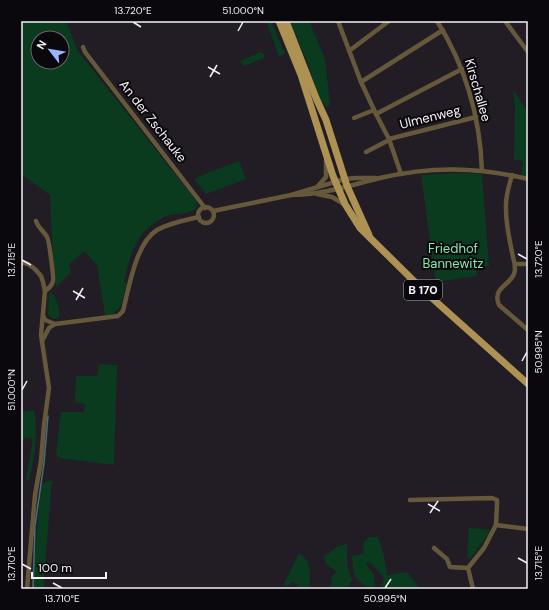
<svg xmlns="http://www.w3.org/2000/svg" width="549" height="610" font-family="'DM Sans',sans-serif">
	<rect width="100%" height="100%" fill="#221c25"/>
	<g fill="#0a3b1f" fill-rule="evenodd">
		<path d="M 21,21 L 66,21 L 78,51 L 197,202 L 196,208 L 194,210 C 185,214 175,214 166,216 C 161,218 155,223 150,226 C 133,241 129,260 124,282 L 127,283 C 122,298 123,314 105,315 L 97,265 L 84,251 L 69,264 L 71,272 L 56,287 L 52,242 L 50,195 L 21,174 ZM 38,38 L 62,38 L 62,62 L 38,62 Z"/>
		<path d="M 266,21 L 271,21 L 285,54 L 279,56 Z"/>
		<path d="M 290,21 L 309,21 L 325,59 L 330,104 L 327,108 L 318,96 L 308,64 Z"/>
		<path d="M 261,52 L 264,54 L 264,58 L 244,66 L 240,61 Z"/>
		<path d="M 513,89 L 528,113 L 528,177 L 521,175 L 523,161 L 514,160 L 515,107 Z"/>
		<path d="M 239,161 L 246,179 L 206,194 L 195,180 L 202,175 Z"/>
		<path d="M 459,173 L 482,174 L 489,266 L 476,267 L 477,276 L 436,282 L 421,175 Z"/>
		<path d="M 51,292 C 57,298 60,310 59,318 L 53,319 L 48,315 L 49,294 Z"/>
		<path d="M 99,364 L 117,365 L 114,465 L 60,458 L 56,455 L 61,412 L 84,412 L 85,404 L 75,402 L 76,376 L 97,376 Z"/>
		<path d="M 34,410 C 38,437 35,455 29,481 L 26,480 L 33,439 L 24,438 L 21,455 L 21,412 Z"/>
		<path d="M 52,480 L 44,577 L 44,588 L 32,589 L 41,484 Z"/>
		<path d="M 469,528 L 491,530 L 471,558 L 467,558 Z"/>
		<path d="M 370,537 L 378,537 L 384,556 L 387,575 L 407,572 L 420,589 L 381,589 L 384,578 L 372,564 L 367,562 L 367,566 L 374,575 L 375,586 L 369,588 C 353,579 353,574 352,556 L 364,554 C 363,547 362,541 370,537 Z"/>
		<path d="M 347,544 L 347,566 L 352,579 L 347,589 L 331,589 L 332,576 L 337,572 L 326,564 L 324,557 L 338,546 Z"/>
		<path d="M 299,553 C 312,561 311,575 309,589 L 297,589 L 298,585 L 293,582 L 286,587 L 284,584 Z"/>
	</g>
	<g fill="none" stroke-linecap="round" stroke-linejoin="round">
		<path stroke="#4b6e7e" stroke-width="1.5" d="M 33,589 L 35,526 L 44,463 L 48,416"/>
		<g stroke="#66593b" stroke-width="4.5">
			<path d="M 338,21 L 361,82 L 376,114 L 389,139 L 401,174"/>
			<path d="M 437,21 C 466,67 480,117 482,171"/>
			<path d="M 505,21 L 528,52"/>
			<path d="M 83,47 L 85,52 L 205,208"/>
			<path d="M 349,51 L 389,21"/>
			<path d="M 361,82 L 443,30"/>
			<path d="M 376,114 L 462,69"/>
			<path d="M 354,118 L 374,110"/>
			<path d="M 389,139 L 476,117"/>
			<path d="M 366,152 L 389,140"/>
			<path d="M 512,175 C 509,186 505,197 506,209 C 506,223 509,238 512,252 C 513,259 517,267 514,274 C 509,286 492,288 499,305 L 528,330"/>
			<path d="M 318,186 L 326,177 L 326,160"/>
			<path d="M 317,194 L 332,197 L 344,204"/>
			<path d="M 291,195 C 322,195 351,185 380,178 C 432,166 476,167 528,179"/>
			<circle cx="206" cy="215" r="8"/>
			<path d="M 213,211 L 291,195 L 345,179 L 356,178 L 376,178"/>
			<path d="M 36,221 C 38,228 44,231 47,237 C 49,239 54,279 53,281 C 52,286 49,288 45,291"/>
			<path d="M 21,262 L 28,264 L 35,269 L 41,276 L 43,282 L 45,291 L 41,335 L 49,388 L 44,425 L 41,461 L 35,495 L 27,589"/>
			<path d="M 515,264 L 528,264"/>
			<path d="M 43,315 L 45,320 L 55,324 L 118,316 L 123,311 C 129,287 136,243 157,230 C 169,223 185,220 199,217"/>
			<path d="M 42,341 L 49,328 L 55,324"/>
			<path d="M 410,500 L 492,498 L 497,500 L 497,504 L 496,525"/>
			<path d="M 434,548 L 447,559 L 450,567 L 468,568"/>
			<path d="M 473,589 L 468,568 L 484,548 L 496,525 L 528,529"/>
		</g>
		<g stroke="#ae9253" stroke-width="7">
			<path d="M 279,21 L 301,75 L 333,176 L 345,204 L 360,228 L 423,290 L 528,384"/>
			<path d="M 286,21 L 316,98 L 326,120 L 347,186 L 369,235"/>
		</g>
	</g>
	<path fill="none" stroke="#f4f0f6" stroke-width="1.5" d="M 133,22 L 141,27M 238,31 L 243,22M 208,67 L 220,74M 210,77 L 217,65M 518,254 L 527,259M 22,260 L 31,265M 73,291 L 85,298M 76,300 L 83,288M 522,361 L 527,352M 22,390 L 27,381M 428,504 L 440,511M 430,513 L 438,501M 518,558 L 527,563M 22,564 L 31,569M 53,583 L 62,588M 385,588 L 391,579"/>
	<g text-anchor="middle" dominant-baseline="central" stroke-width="4" stroke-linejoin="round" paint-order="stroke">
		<rect fill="#0a080c" stroke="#aeaab0" stroke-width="1" x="404" y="280" width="38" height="20" rx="3"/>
		<g font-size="12" font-weight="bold" fill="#f4f0f6">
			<text x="423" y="290">B 170</text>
		</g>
		<g font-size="13" fill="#f4f0f6" stroke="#0a080c">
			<text transform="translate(478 90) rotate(74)">Kirschallee</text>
			<text transform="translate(430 117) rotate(-14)">Ulmenweg</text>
			<text transform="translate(153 121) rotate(52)">An der Zschauke</text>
		</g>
		<g font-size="13" fill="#84eaa7" stroke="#0a080c">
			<text x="453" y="248">Friedhof<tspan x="453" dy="15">Bannewitz</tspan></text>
		</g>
	</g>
	<rect width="549" height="610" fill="none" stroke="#0a080c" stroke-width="44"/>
	<g transform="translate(50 50) rotate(301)"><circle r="19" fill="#0a080c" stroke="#68656a"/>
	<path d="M0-3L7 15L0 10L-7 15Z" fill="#9eb4fd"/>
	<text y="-6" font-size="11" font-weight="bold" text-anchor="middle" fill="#f4f0f6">N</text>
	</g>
	<path d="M32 572v6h74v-6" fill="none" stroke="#f4f0f6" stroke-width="2"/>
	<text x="38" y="572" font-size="12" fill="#f4f0f6" stroke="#0a080c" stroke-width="3" paint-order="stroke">100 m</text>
	<rect x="22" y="22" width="505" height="566" fill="none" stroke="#f4f0f6" stroke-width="1.5"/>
	<g font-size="10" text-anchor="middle" fill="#f4f0f6">
		<text x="133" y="14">13.720°E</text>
		<text x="243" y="14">51.000°N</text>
		<text transform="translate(538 259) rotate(-90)" y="4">13.720°E</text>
		<text transform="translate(11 260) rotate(-90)" y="4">13.715°E</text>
		<text transform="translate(538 352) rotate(-90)" y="4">50.995°N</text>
		<text transform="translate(11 390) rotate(-90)" y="4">51.000°N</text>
		<text transform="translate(538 563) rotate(-90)" y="4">13.715°E</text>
		<text transform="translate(11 564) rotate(-90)" y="4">13.710°E</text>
		<text x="62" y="602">13.710°E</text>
		<text x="385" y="602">50.995°N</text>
	</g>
</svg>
